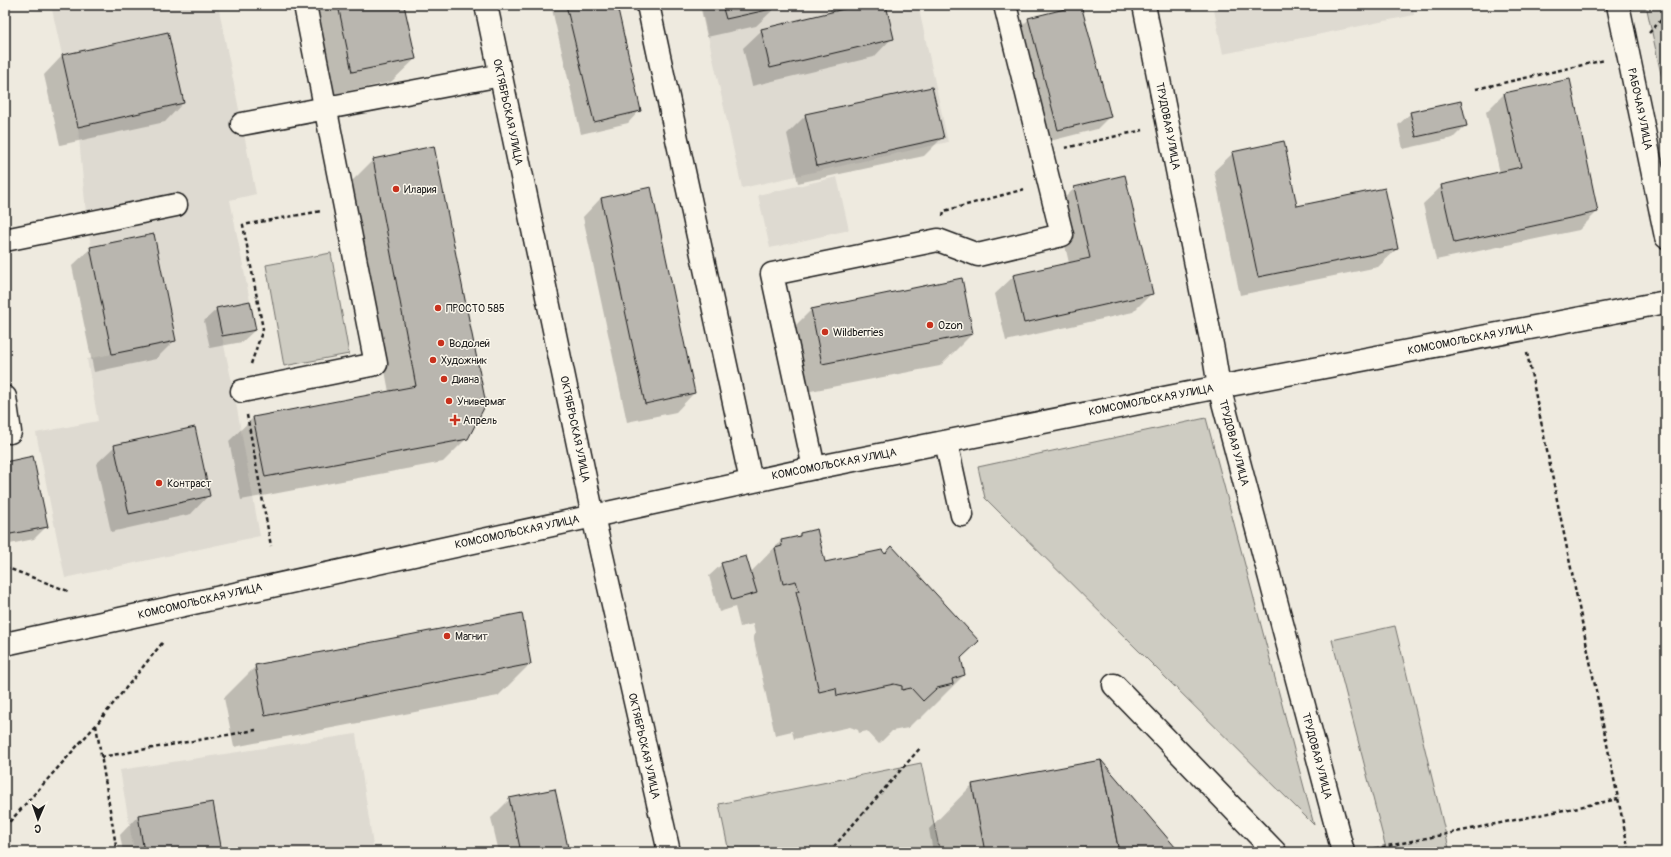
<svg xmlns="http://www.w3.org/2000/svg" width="1671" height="857" font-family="Pangolin,sans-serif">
	<rect width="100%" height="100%" fill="#eeeadf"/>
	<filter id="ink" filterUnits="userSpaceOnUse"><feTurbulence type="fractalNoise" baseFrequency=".025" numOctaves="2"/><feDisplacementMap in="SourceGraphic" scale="8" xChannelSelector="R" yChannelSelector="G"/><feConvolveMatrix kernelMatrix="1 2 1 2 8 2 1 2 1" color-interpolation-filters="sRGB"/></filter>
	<g filter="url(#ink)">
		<g fill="#dedad1">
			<path d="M 51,5 L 218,5 L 256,194 L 230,200 L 250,301 L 216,308 L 234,392 L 260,536 L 65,578 L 36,433 L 98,421 L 87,359 L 112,354 L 87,224 L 78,127 Z"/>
			<path d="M 701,5 L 918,5 L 948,142 L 742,188 Z"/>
			<path d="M 1213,5 L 1412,5 L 1414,15 L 1223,54 Z"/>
			<path d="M 837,177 L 849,230 L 770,248 L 758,195 Z"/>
			<path d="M 356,734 L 374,852 L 134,852 L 120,770 Z"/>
		</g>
		<g fill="#ceccc2" stroke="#75746f">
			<path d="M 1646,5 L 1666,5 L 1666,97 Z"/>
			<path d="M 331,253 L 349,354 L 284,366 L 266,265 Z"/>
			<path d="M 1206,418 L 1314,825 L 985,498 L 978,467 Z"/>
			<path d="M 1395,626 L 1450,852 L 1387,852 L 1332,640 Z"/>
			<path d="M 921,763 L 940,852 L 729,852 L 719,804 Z"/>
		</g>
		<g fill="#0003">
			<path d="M 310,5 L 403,5 L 415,59 L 391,82 L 329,95 Z"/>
			<path d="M 551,5 L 616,5 L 640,110 L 628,123 L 581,134 Z"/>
			<path d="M 700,5 L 774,5 L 775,8 L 756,26 L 707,37 Z"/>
			<path d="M 829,5 L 884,5 L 892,38 L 874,57 L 752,86 L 743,48 L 762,30 L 831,13 Z"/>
			<path d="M 1029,19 L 1110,116 L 1097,129 L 1046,142 L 1016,32 Z"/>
			<path d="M 62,56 L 183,103 L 165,122 L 60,145 L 44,75 Z"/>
			<path d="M 1505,93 L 1597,212 L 1579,230 L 1436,260 L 1423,204 L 1442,186 L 1500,173 L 1486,112 Z"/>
			<path d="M 1411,113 L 1466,125 L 1453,138 L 1403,149 L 1398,125 Z"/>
			<path d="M 806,115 L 943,137 L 924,156 L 798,183 L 787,134 Z"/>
			<path d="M 1233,153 L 1296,207 L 1397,249 L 1378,267 L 1240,295 L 1214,171 Z"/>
			<path d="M 373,160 L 467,438 L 443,462 L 241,500 L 229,441 L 253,418 L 389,392 L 350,183 Z"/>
			<path d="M 1075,188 L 1151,294 L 1133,312 L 1006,341 L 995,294 L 1014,276 L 1069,263 L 1056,206 Z"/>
			<path d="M 601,198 L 694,393 L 676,412 L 627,422 L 583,217 Z"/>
			<path d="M 91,248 L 175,340 L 156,359 L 94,372 L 72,266 Z"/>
			<path d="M 217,309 L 255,330 L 242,342 L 210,348 L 204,321 Z"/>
			<path d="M 811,310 L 972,334 L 940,366 L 790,395 L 779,342 Z"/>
			<path d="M 115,446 L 209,495 L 191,514 L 111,532 L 96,464 Z"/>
			<path d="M 5,463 L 47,526 L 34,539 L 5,545 Z"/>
			<path d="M 800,534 L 824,564 L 978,641 L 960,659 L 964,675 L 920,719 L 916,720 L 908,728 L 892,731 L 879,744 L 867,731 L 859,733 L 858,730 L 850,727 L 794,739 L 792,731 L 775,735 L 753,636 L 755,634 L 753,624 L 740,627 L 735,607 L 719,612 L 709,576 L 722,564 L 750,573 L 781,541 L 796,538 Z"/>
			<path d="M 530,664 L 498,696 L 234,747 L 224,698 L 256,666 Z"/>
			<path d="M 972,785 L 1170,852 L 933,852 L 929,829 Z"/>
			<path d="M 510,799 L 568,852 L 499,852 L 491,818 Z"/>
			<path d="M 138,816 L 221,852 L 123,852 L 120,835 Z"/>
			<path d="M 469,850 L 469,852 L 459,852 Z"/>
		</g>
		<g fill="#b9b6af" stroke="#1c1c1c">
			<path d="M 338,5 L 404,5 L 416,59 L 352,72 Z"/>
			<path d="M 566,5 L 617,5 L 641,111 L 594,122 Z"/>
			<path d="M 722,5 L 775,5 L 776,8 L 726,19 Z"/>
			<path d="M 852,5 L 886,5 L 894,39 L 770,68 L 761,29 L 852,7 Z"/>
			<path d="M 1081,5 L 1111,117 L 1058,130 L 1028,18 Z"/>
			<path d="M 168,32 L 184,103 L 78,127 L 62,55 Z"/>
			<path d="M 1570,79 L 1598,212 L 1454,243 L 1441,185 L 1521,167 L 1504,93 Z"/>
			<path d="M 932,87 L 944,138 L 817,166 L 805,114 Z"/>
			<path d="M 1461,101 L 1467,126 L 1416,137 L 1410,112 Z"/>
			<path d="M 1284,141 L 1297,206 L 1385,188 L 1398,249 L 1258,277 L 1232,152 Z"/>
			<path d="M 434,146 L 486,404 L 468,439 L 265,477 L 253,417 L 416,386 L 373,159 Z"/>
			<path d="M 1125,175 L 1153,294 L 1024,323 L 1013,275 L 1090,258 L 1074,187 Z"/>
			<path d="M 651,187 L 695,393 L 645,404 L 601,198 Z"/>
			<path d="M 154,234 L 176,341 L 112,354 L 90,247 Z"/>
			<path d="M 962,278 L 973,334 L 822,364 L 811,309 Z"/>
			<path d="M 250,301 L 256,330 L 222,336 L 216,308 Z"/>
			<path d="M 195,427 L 210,496 L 129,514 L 114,445 Z"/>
			<path d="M 33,456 L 48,527 L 5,535 L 5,462 Z"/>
			<path d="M 817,529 L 825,562 L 882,550 L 885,554 L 892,546 L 979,641 L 961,658 L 965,675 L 952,679 L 953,684 L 937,688 L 923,701 L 911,688 L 902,690 L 902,686 L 894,684 L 837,696 L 836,688 L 819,692 L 796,591 L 799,591 L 796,581 L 783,584 L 775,548 L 782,546 L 781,540 L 800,536 L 800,533 Z"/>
			<path d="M 746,556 L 757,593 L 732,600 L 721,563 Z"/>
			<path d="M 522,613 L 531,664 L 265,716 L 255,665 Z"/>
			<path d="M 1101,760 L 1119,852 L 985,852 L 972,784 Z"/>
			<path d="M 1101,760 L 1176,848 L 1171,852 L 1119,852 Z"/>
			<path d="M 555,789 L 569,852 L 521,852 L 509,798 Z"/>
			<path d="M 213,802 L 222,852 L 144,852 L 138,815 Z"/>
		</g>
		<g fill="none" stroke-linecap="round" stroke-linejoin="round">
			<defs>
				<g id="minor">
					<path d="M 486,5 L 593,516 L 669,852"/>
					<path d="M 648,5 L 751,481"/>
					<path d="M 1144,5 L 1213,350 L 1219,387 L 1343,852"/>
					<path d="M 1618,5 L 1666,237"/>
					<path d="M 242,124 L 501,75"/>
					<path d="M 5,240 L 176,205"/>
					<path d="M 242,391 L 376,364 L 305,5"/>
					<path d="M 5,397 L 10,432"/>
					<path d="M 946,442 L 962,515"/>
					<path d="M 814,468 L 772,274 L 938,240 L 978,255 L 1062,235 L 1005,5"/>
					<path d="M 5,644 L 814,468 L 1219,387 L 1666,302"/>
					<path d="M 1114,685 L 1275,852"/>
				</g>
			</defs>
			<use href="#minor" stroke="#1c1c1c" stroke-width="25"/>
			<g stroke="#1c1c1c" stroke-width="2.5" stroke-dasharray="4 3" stroke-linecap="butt">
				<path d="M 1649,33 L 1666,15"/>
				<path d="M 1476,89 L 1605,60"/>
				<path d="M 1065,148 L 1143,130"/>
				<path d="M 943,216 L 944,211 L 1025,189"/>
				<path d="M 1527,353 L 1629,852"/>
				<path d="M 251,364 L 263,329 L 243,225 L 321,211"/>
				<path d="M 247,415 L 271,546"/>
				<path d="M 5,567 L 68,591"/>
				<path d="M 96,725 L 117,852"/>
				<path d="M 101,757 L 256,730"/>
				<path d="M 5,827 L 96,725 L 163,642"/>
				<path d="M 1368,850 L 1618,799"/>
				<path d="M 829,852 L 921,747"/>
			</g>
			<use href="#minor" stroke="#fbf7ec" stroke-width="22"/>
		</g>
	</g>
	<g fill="#c8321e" stroke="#fbf7ec" stroke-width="1.5">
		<circle cx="396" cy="189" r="4"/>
		<circle cx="438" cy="308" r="4"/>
		<circle cx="930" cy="325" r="4"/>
		<circle cx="825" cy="332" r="4"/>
		<circle cx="441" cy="343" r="4"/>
		<circle cx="433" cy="360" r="4"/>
		<circle cx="444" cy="379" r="4"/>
		<circle cx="449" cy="401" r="4"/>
		<path d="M453 414h4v4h4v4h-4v4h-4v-4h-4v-4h4z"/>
		<circle cx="159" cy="483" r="4"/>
		<circle cx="447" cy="636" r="4"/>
	</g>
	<g text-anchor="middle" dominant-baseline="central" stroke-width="3" stroke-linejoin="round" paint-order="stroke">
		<g font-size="11" fill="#1c1c1c" stroke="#fbf7ec">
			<text transform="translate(1640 109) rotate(78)">РАБОЧАЯ УЛИЦА</text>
			<text transform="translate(508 112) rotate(78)">ОКТЯБРЬСКАЯ УЛИЦА</text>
			<text transform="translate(1168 126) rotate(79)">ТРУДОВАЯ УЛИЦА</text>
			<text transform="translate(1470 339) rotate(-11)">КОМСОМОЛЬСКАЯ УЛИЦА</text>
			<text transform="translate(1151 400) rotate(-11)">КОМСОМОЛЬСКАЯ УЛИЦА</text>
			<text transform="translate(575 429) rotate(78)">ОКТЯБРЬСКАЯ УЛИЦА</text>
			<text transform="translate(1234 443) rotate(75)">ТРУДОВАЯ УЛИЦА</text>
			<text transform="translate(834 464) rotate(-11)">КОМСОМОЛЬСКАЯ УЛИЦА</text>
			<text transform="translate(517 532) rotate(-12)">КОМСОМОЛЬСКАЯ УЛИЦА</text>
			<text transform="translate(200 601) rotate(-13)">КОМСОМОЛЬСКАЯ УЛИЦА</text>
			<text transform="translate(644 746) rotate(77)">ОКТЯБРЬСКАЯ УЛИЦА</text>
			<text transform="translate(1317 756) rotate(75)">ТРУДОВАЯ УЛИЦА</text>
		</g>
		<g font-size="11" fill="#1c1c1c" stroke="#fbf7ec" text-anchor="start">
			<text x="404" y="189">Илария</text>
			<text x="446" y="308">ПРОСТО 585</text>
			<text x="938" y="325">Ozon</text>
			<text x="833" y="332">Wildberries</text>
			<text x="449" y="343">Водолей</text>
			<text x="441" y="360">Художник</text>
			<text x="452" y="379">Диана</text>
			<text x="457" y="401">Универмаг</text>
			<text x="463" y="420">Апрель</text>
			<text x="167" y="483">Контраст</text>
			<text x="455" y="636">Магнит</text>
		</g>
	</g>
	<rect width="1671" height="857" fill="none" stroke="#fbf7ec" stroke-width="20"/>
	<rect x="10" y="10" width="1651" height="837" fill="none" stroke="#1c1c1c" stroke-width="1.5" filter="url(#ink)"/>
	<g transform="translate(38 819) rotate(182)" stroke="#fbf7ec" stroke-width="3" paint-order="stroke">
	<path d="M0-3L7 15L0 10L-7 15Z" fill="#1c1c1c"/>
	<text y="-6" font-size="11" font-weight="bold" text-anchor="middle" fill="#1c1c1c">С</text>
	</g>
</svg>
